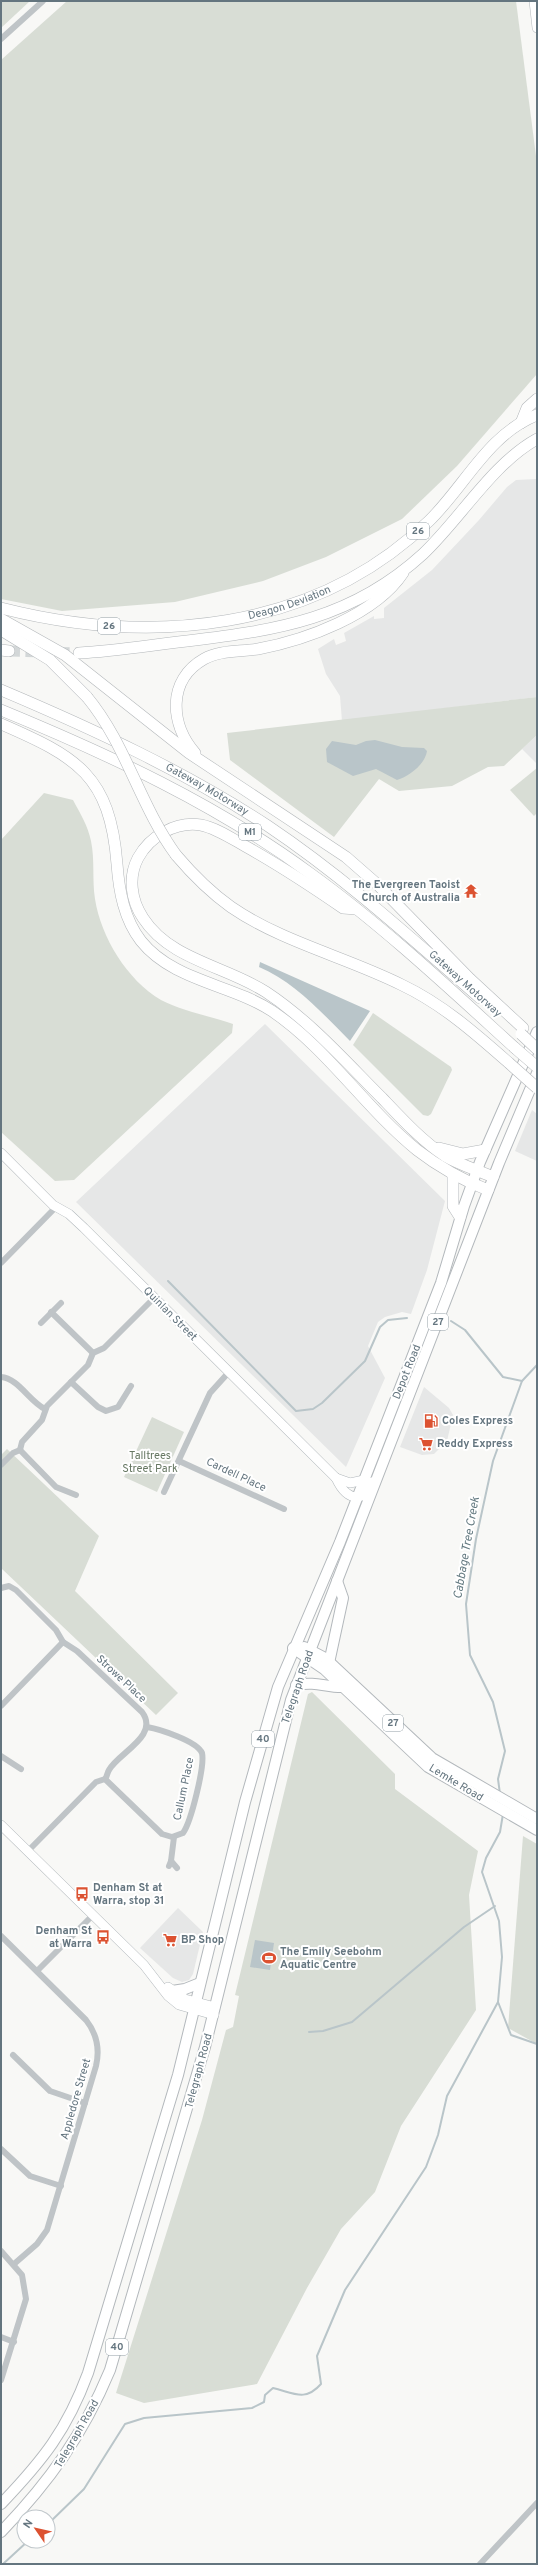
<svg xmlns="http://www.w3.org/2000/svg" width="538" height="2565" font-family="Overpass,sans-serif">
	<rect width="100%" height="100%" fill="#f8f8f6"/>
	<g fill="#e6e7e7">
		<path d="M 536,479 L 537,697 L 342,721 L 340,696 L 326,674 L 318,649 L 334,639 L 336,645 L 346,641 L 344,633 L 374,616 L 374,619 L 384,618 L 384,608 L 432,570 L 479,520 L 507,487 L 516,480 Z"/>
		<path d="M 537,735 L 537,764 L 522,749 Z"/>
		<path d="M 265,1024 L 445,1201 L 427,1270 L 411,1314 L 402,1312 L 385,1317 L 378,1322 L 368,1346 L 385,1378 L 346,1467 L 76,1202 Z"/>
		<path d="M 532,1110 L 537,1114 L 537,1161 L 515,1151 Z"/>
		<path d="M 424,1387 L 449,1408 L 453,1415 L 447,1441 L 434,1454 L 422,1455 L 400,1447 Z"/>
		<path d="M 178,1908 L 203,1932 L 193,1974 L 189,1980 L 182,1982 L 173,1978 L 140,1948 Z"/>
	</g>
	<g fill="#d8ddd5">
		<path d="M 1,1 L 30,1 L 1,28 Z"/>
		<path d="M 67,1 L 516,1 L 536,156 L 537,374 L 457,466 L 402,519 L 326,557 L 263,581 L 175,602 L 62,611 L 1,599 L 1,60 Z"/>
		<path d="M 537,697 L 537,735 L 504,766 L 488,767 L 452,786 L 399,791 L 379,779 L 334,837 L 230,760 L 227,733 Z"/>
		<path d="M 537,768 L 537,813 L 534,816 L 510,790 Z"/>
		<path d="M 44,793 L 73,800 C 80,813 88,826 91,841 C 95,860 92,880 95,899 C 101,937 127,980 161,1000 C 179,1010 213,1017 233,1024 L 232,1033 L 74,1180 L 55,1181 L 1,1132 L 1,840 Z"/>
		<path d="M 373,1013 L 451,1067 L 452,1070 L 431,1114 L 428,1116 L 423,1115 L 353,1045 Z"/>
		<path d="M 152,1417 L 184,1432 L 157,1492 L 124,1477 Z"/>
		<path d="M 7,1449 L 99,1536 L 75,1591 L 178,1693 L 156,1715 L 1,1568 L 1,1455 Z"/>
		<path d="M 312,1692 L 395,1774 L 395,1789 L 478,1851 L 469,1895 L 476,2010 L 401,2126 L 375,2192 L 341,2229 L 307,2288 L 257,2384 L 144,2403 L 116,2393 L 202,2120 L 226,2030 L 233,2027 L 239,1996 L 235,1995 L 308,1694 Z"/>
		<path d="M 523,1836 L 537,1844 L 537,2044 L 508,2028 Z"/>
	</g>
	<g fill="#b9c5c9">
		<path d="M 375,740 L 402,747 L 424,748 L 427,751 C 425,764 410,776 397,780 L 376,769 L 353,776 L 327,762 L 326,749 L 332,741 L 356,745 L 366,741 Z"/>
		<path d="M 260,962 L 370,1011 L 350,1041 C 323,1014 295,982 259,967 Z"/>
		<path d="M 255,1940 L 274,1943 L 270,1970 L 250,1967 Z"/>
	</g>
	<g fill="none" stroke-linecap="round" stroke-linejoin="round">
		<g stroke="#b9c5c9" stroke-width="2">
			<path d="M 168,1281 L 296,1411 L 313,1409 L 322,1403 L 365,1361 L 380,1327 L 388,1320 L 407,1318"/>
			<path d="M 451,1321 L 465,1330 L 503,1377 L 522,1381"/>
			<path d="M 500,1794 L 498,1779 L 505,1751 L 493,1702 L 470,1655 L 466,1604 L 476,1539 L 493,1461 L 522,1381 L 537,1365"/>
			<path d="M 503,1814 L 500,1832 L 486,1858 L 482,1872 L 499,1921 L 502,1957 L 498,2002 L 511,2035 L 537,2044"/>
			<path d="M 309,2032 L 323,2031 L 352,2022 L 464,1927 L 495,1906"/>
			<path d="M 48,2524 L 84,2489 L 125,2424 L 144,2418 L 252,2408 L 264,2402 L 265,2395 L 273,2388 C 294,2393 305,2402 321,2384 L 317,2356 L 345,2290 L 426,2167 L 438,2135 L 447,2096 L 498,2002"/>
			<path d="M 3,2564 L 28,2541"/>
		</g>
		<path stroke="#d3d7d8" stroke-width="11" stroke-dasharray="11 5.5" stroke-linecap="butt" d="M 9,651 L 79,653"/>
		<defs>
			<g id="secondary">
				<path d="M 534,1 L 537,28"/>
				<path d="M 1,1153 L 53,1205 L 69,1214 L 84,1228 L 336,1478 C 341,1489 349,1500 362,1496 L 372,1482"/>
				<path d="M 336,1478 L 350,1483 L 364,1480"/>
				<path d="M 1,1825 L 144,1965 L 168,1996 L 179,2005 L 214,2015"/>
				<path d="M 168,1987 L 185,1999 L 215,2007"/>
			</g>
			<g id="primary">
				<path d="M 304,1647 L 325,1658 L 432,1758 L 537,1819"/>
				<path d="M 293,1648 L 324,1669 L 428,1767 L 537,1830"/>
				<path d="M 329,1663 L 343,1598 L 337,1581"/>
				<path d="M 296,1685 C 317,1681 324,1687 342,1687"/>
				<path d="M 172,1991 L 185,1989 L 200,1983"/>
				<path d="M 1,2504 C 43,2460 67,2430 88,2373 L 178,2075 L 245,1802 L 278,1687 L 340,1542 L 441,1283 L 464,1206 L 480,1162 L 537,1032"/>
				<path d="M 1,2532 C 49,2482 83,2435 110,2370 L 205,2047 L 291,1700 L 499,1163 L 537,1073"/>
			</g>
			<g id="highway">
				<path d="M 521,423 L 527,408 L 537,399"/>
				<path id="s1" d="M 1,608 C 150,646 314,632 429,521 C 465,486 488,434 537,415"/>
				<path d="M 1,619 L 65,655 L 189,753 L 346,857 L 378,885 L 470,979 L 523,1028"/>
				<path d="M 1,630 L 50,660 L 87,697"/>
				<path d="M 1,650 L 9,651"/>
				<path d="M 79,653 C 115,651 151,645 187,641 C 278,630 352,619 423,554 C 461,518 492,464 537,439"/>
				<path id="s2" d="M 1,690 C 93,729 184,771 268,826 C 344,877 411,938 480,998"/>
				<path d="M 1,710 C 110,755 216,804 311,874 C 383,926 449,988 515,1048"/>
				<path d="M 1,724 C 77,757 110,775 117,864 C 119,891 124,919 141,941 C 173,981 231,984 272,1011 C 328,1049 365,1108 417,1150 C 439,1167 462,1180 488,1190"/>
				<path d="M 195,753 C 170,724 167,680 204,659 C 220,650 240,652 258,649 C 306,640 375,615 403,573"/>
				<path d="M 176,855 C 193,875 210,892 231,907 C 282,942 346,957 402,985 C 442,1004 475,1033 509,1063"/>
				<path d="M 356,909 L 343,908 C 311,886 279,865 245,846 C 231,838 216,828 201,825 C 176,821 150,836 138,858 C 128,877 131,900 143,918 C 170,960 226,966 266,992 C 310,1021 345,1061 382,1098 C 401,1118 422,1141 445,1156 C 460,1165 478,1170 493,1177"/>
				<path d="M 439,1148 L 463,1154 L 485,1150"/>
				<path d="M 453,1174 L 453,1206 L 460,1217"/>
			</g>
		</defs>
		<use href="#secondary" stroke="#b2b8bc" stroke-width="10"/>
		<use href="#primary" stroke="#b3b8bc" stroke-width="12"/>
		<use href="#highway" stroke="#b3b7ba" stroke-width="12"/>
		<g stroke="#bfc4c7" stroke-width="6">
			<path d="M 1,39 L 43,1"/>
			<path d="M 1,1263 L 56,1207"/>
			<path d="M 51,1312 L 93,1353"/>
			<path d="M 41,1323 L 61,1303"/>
			<path d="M 1,1377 C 18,1378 30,1402 45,1409"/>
			<path d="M 71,1382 L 98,1407 L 106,1411 L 118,1407 L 131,1386"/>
			<path d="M 20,1450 L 22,1442 L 42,1420 L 47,1406 L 88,1365 L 93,1353 L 104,1348 L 154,1298"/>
			<path d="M 20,1450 L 56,1487 L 76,1495"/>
			<path d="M 179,1461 L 284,1509"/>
			<path d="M 1,1465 L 13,1453 L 20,1450"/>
			<path d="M 164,1492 L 210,1393 L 229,1372"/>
			<path d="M 1,1588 L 9,1586 L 16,1590 L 56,1630 L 63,1642 L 77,1651 L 142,1712 C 160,1736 118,1753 109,1770 C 107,1773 107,1777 105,1779 L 96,1782 L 28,1851"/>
			<path d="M 1,1706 L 63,1642"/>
			<path d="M 1,1756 L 21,1769"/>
			<path d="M 105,1779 L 162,1834 L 172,1837 L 183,1833 C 191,1822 205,1766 202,1753 C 197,1741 159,1729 147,1727"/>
			<path d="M 171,1861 L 174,1837"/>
			<path d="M 169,1866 L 171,1861 L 177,1868"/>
			<path d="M 1,1936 L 86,2020 C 97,2034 100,2049 96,2066 L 47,2230 L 37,2244 L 14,2264"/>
			<path d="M 37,1971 L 93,1915"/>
			<path d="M 13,2055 L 50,2091 L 85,2103"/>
			<path d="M 1,2149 L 30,2176 L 61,2186"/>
			<path d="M 1,2251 L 22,2275 L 26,2299 L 1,2380"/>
			<path d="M 1,2337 L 14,2342"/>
			<path d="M 480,2564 L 537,2503"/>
		</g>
		<use href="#secondary" stroke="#fff" stroke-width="9"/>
		<use href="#primary" stroke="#fff" stroke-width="10"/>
		<use href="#highway" stroke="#fff" stroke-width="11"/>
		<defs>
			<g id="highway-bridge">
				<path d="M 87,697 C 126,744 140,806 176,855"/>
				<path d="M 521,1034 L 537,1049"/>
				<path d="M 515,1048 L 537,1067"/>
				<path d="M 509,1063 L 537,1088"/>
			</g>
		</defs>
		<use href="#highway-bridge" stroke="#b3b7ba" stroke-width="12" stroke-linecap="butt"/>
		<use href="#highway-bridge" stroke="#fff" stroke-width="11"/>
	</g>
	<defs>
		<symbol id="temple-bare" viewBox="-9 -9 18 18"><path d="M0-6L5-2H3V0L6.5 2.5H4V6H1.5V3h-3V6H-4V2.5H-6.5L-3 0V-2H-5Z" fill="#dc5231" stroke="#fff" stroke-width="2.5" paint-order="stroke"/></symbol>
		<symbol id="fuel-bare" viewBox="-9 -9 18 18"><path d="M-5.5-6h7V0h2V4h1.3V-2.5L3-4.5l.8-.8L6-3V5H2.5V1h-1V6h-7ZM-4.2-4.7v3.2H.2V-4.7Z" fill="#dc5231" stroke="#fff" stroke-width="2.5" paint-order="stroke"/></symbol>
		<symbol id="supermarket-bare" viewBox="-9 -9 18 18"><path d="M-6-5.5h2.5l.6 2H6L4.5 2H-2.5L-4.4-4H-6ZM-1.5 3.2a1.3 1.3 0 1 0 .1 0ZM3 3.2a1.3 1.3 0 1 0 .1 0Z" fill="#dc5231" stroke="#fff" stroke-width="2.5" paint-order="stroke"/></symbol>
		<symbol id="bus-bare" viewBox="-9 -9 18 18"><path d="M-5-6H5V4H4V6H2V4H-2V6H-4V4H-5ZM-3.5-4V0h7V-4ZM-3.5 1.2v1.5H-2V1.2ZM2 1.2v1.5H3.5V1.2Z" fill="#dc5231" stroke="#fff" stroke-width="2.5" paint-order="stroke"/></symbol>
		<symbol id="stadium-bare" viewBox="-9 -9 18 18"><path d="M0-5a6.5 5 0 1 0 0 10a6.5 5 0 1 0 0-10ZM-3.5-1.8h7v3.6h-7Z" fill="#dc5231" stroke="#fff" stroke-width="2.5" paint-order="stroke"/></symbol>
	</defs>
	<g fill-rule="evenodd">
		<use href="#temple-bare" x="461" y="881" width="20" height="20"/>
		<use href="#fuel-bare" x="421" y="1411" width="20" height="20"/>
		<use href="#supermarket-bare" x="416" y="1434" width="20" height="20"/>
		<use href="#bus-bare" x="72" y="1884" width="20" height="20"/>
		<use href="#bus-bare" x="93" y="1927" width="20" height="20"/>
		<use href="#supermarket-bare" x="160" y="1930" width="20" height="20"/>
		<use href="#stadium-bare" x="259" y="1948" width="20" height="20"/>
	</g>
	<g text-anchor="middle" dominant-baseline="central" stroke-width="4" stroke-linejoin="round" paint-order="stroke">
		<g fill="#fff" stroke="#929ea5" stroke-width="1">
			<rect x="407" y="523" width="22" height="16" rx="3"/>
			<rect x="98" y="618" width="22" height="16" rx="3"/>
			<rect x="239" y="824" width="22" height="16" rx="3"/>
			<rect x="428" y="1314" width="20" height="16" rx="3"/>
			<rect x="383" y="1715" width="20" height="16" rx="3"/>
			<rect x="252" y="1731" width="22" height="16" rx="3"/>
			<rect x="106" y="2339" width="22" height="16" rx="3"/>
		</g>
		<g font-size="10" font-weight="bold" fill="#64757f">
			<text x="418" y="531">26</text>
			<text x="109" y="626">26</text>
			<text x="250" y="832">M1</text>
			<text x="438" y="1322">27</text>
			<text x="393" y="1723">27</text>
			<text x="263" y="1739">40</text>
			<text x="117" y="2347">40</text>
		</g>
		<g font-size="11" fill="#64757f" stroke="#fff">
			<text stroke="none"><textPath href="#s1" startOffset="293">Deagon Deviation</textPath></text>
			<text stroke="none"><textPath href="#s2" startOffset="229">Gateway Motorway</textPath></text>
			<text transform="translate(465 984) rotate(42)">Gateway Motorway</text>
			<text transform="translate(170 1314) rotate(45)">Quinlan Street</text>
			<text transform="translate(407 1372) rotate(-68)">Depot Road</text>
			<text transform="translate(236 1475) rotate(25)">Cardell Place</text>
			<text transform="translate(121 1679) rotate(43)">Strowe Place</text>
			<text transform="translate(298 1687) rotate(-71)">Telegraph Road</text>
			<text transform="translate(456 1783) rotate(31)">Lemke Road</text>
			<text transform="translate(184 1789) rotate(-78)">Callum Place</text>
			<text transform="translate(199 2071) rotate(-75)">Telegraph Road</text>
			<text transform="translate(76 2099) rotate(-74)">Appledore Street</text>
			<text transform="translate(77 2434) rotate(-60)">Telegraph Road</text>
		</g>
		<g font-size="11" font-weight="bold" fill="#64757f" stroke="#fff" text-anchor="start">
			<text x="460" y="885" text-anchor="end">The Evergreen Taoist<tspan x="460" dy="13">Church of Australia</tspan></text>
			<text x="442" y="1421">Coles Express</text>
			<text x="437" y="1444">Reddy Express</text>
			<text x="93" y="1888">Denham St at<tspan x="93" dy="13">Warra, stop 31</tspan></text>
			<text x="92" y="1931" text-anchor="end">Denham St<tspan x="92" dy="13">at Warra</tspan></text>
			<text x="181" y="1940">BP Shop</text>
			<text x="280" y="1952">The Emily Seebohm<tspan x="280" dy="13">Aquatic Centre</tspan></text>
		</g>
		<g font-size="11" fill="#677863" stroke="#fff">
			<text x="150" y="1456">Talltrees<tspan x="150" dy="13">Street Park</tspan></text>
		</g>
		<g font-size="12" font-style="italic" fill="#647a81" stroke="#fff">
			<text transform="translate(467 1548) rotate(-80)">Cabbage Tree Creek</text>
		</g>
	</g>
	<rect width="538" height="2565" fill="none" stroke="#64757f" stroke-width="4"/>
	<g transform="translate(36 2529) rotate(304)"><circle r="19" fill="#ffffff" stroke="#c1c8cc"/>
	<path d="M0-3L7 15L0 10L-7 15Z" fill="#dc5231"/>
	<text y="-6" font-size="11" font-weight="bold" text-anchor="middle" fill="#64757f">N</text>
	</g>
</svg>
